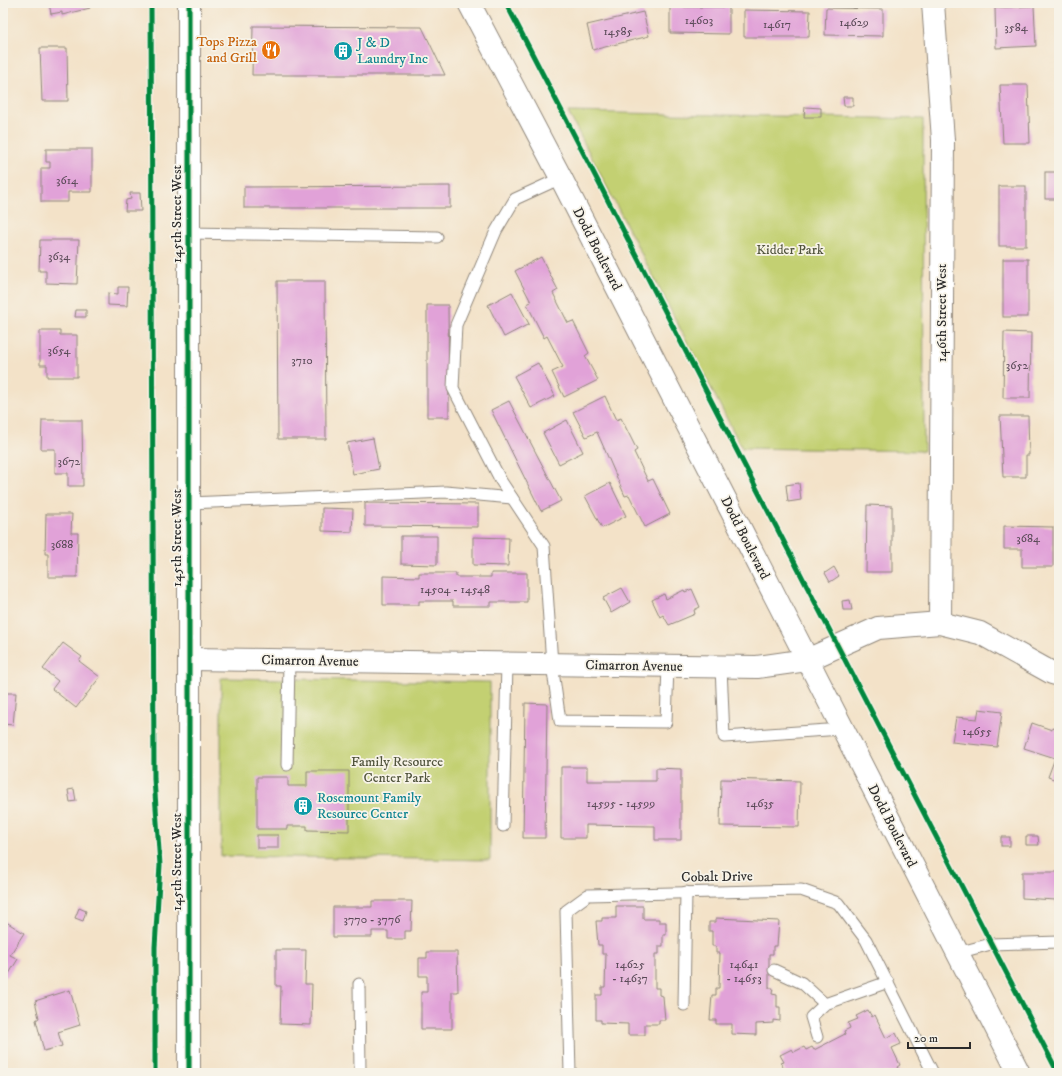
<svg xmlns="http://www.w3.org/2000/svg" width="1062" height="1076" font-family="'IM FELL DW Pica',serif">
	<rect width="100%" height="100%" fill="#f7f3e8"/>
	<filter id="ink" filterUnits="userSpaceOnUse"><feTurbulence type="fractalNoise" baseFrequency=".025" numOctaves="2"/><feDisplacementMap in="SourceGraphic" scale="8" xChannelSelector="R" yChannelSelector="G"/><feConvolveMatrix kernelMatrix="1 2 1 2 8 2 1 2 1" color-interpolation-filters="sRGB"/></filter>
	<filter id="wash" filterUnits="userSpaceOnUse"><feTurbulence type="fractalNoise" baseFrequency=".012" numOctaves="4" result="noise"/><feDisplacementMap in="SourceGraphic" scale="16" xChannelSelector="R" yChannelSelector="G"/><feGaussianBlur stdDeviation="0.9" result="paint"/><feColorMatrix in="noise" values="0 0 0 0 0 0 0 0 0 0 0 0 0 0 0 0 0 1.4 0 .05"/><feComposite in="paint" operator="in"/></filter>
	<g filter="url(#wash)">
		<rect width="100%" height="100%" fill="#f3e2c8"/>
		<g fill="#c3d072" stroke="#777e4e">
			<path d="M 568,112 L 923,119 L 924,451 L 742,448 Z"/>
			<path d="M 221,678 L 490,682 L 490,860 L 221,856 Z"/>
		</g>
		<g id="blocks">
			<g fill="#e1a2d8">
				<path d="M 49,3 L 89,3 L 90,8 L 62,15 L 62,12 L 51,14 Z"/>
				<path d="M 1034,6 L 1036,46 L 996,48 L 995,8 Z"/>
				<path d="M 670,7 L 729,7 L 729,34 L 670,33 Z"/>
				<path d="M 826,8 L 883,9 L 883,36 L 825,35 Z"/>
				<path d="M 744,10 L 810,11 L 809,37 L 744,37 Z"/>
				<path d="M 643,12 L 649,36 L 593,50 L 587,25 Z"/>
				<path d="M 253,26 L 422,27 L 445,75 L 252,75 Z"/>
				<path d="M 40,48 L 67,48 L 68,101 L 42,101 Z"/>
				<path d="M 1000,85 L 1028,85 L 1030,143 L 1003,143 Z"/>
				<path d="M 843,97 L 853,97 L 853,106 L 844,106 Z"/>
				<path d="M 805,107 L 821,108 L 821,117 L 804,117 Z"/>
				<path d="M 46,149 L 92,149 L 92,192 L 68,192 L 68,202 L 41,202 L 41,168 L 50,168 L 50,162 L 46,162 Z"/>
				<rect x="1045" y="172" width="14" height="27"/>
				<path d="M 450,186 L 450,208 L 244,208 L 244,187 Z"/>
				<rect x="999" y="186" width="27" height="60"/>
				<path d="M 130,193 L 140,193 L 141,211 L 125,211 L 126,200 L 131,199 Z"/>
				<path d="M 40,240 L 79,240 L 77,284 L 46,283 L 46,271 L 39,271 Z"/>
				<path d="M 541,257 L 558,290 L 553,293 L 568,323 L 573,321 L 589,353 L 585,356 L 598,380 L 564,397 L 552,372 L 563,367 L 547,336 L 544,338 L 527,304 L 531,302 L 515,271 Z"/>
				<rect x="1003" y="259" width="25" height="58"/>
				<path d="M 277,281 L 325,281 L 326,439 L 278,439 Z"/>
				<path d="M 118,287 L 128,287 L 127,306 L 108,305 L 108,293 L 118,294 Z"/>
				<path d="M 512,292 L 529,324 L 504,337 L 488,305 Z"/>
				<path d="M 427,305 L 448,305 L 449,417 L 427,417 Z"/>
				<path d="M 76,310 L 86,310 L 86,317 L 75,317 Z"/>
				<path d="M 40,331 L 60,331 L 60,335 L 77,335 L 77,377 L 47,377 L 47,365 L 40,365 Z"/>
				<path d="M 1004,332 L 1031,333 L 1030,398 L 1003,398 Z"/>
				<path d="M 538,363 L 555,396 L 531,408 L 514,376 Z"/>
				<path d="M 605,396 L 616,420 L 621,418 L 637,450 L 634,452 L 648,481 L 653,479 L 670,514 L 645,527 L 629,495 L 625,496 L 597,432 L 586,437 L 573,412 Z"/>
				<path d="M 509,401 L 561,501 L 541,511 L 491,410 Z"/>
				<path d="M 1000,416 L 1028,416 L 1029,455 L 1026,455 L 1026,477 L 1003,477 Z"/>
				<path d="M 42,420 L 82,420 L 83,486 L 68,486 L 68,473 L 55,473 L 55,449 L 41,449 Z"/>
				<path d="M 567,420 L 583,452 L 559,464 L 543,433 Z"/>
				<path d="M 373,438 L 379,469 L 353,474 L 347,443 Z"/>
				<path d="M 610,483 L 626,516 L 602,528 L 585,496 Z"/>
				<path d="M 799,483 L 801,500 L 788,502 L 786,485 Z"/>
				<path d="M 365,503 L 478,504 L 478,527 L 365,526 Z"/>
				<path d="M 867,505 L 892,506 L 892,572 L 866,572 Z"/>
				<path d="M 322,508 L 353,509 L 352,532 L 322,531 Z"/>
				<path d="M 46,514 L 72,514 L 71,533 L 78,533 L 77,577 L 48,577 L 48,554 L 45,554 Z"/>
				<path d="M 1004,526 L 1053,527 L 1053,567 L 1022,567 L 1022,549 L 1004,549 Z"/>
				<path d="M 401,536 L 437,536 L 437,565 L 401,564 Z"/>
				<path d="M 473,537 L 509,538 L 508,566 L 473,565 Z"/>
				<path d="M 834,567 L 839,576 L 830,582 L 825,573 Z"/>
				<path d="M 419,573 L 456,573 L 456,577 L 491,577 L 491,573 L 527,573 L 527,602 L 491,602 L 491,606 L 453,606 L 453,601 L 419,601 L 419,605 L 383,605 L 383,576 L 419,577 Z"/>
				<path d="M 622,588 L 630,602 L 611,613 L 603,598 Z"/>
				<path d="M 692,589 L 700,607 L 694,610 L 695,614 L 669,625 L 663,615 L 660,617 L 652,600 L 664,594 L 666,599 L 684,590 L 685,592 Z"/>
				<path d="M 850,600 L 852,610 L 843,610 L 842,601 Z"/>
				<path d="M 63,643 L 82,657 L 79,661 L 100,677 L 76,708 L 52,689 L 58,681 L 43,669 Z"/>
				<path d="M 3,693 L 16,693 L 13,725 L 3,724 Z"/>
				<path d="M 525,703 L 547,704 L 545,838 L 523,838 Z"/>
				<path d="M 979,709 L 1002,712 L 997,747 L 952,742 L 956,717 L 977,719 Z"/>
				<path d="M 1032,723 L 1052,730 L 1052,728 L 1059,730 L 1059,781 L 1048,777 L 1055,758 L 1024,748 Z"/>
				<path d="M 561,767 L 587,767 L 587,781 L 656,781 L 656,768 L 681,769 L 681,840 L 655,840 L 655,826 L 586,825 L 586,838 L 561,838 Z"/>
				<path d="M 307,771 L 349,771 L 349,831 L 307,830 L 307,826 L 287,826 L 287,829 L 257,829 L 257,777 L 288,777 L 288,786 L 307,786 Z"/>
				<path d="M 721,779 L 800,781 L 799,827 L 720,826 Z"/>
				<path d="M 74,789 L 76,801 L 70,802 L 68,790 Z"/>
				<rect x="257" y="835" width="21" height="13"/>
				<path d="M 1026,836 L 1038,836 L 1039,845 L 1026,845 Z"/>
				<rect x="1001" y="837" width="9" height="9"/>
				<path d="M 1022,872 L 1059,872 L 1059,906 L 1056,906 L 1056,900 L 1022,898 Z"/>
				<path d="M 372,901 L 412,901 L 411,931 L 405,931 L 405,939 L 388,939 L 388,931 L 372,931 L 372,937 L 333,937 L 333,907 L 372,907 Z"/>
				<path d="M 616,906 L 643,906 L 643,919 L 659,919 L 659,922 L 666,922 L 666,935 L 663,935 L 663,946 L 659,946 L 659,954 L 655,954 L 655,988 L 659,988 L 659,995 L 663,996 L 665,1020 L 659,1020 L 659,1024 L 645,1024 L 645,1035 L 628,1035 L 628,1024 L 601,1023 L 601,1020 L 596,1020 L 596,995 L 602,995 L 602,987 L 605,987 L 606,954 L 602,954 L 602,945 L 598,945 L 596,921 L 602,921 L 602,918 L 616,918 Z"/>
				<path d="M 79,908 L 86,911 L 83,921 L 75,918 Z"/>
				<path d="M 716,918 L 779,921 L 777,946 L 773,946 L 773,954 L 769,954 L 769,988 L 773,988 L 772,994 L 777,995 L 777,1007 L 780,1007 L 780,1021 L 773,1020 L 773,1023 L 756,1024 L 756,1035 L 732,1034 L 732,1024 L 716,1024 L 716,1020 L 710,1020 L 712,995 L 716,995 L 716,988 L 719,988 L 720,953 L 716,953 L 716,946 L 712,946 L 712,931 L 709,931 L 709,922 L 716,922 Z"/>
				<path d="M 3,920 L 24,933 L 10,955 L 18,959 L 7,977 L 3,975 Z"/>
				<path d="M 276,950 L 306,950 L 305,984 L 312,984 L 311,1025 L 280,1024 L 281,986 L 276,986 Z"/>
				<path d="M 427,952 L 457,952 L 458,992 L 452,992 L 452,1029 L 421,1029 L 421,992 L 427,992 L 427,976 L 419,976 L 419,958 L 427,958 Z"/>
				<path d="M 70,990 L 80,1025 L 58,1032 L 62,1046 L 44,1051 L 36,1020 L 39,1018 L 35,1001 Z"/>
				<path d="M 868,1010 L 872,1017 L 875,1015 L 886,1038 L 896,1033 L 901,1044 L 892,1048 L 900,1065 L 897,1067 L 900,1073 L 786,1073 L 781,1063 L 784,1062 L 780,1055 L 792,1049 L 794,1052 L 804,1047 L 806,1050 L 812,1047 L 814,1050 L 845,1034 L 844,1031 L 850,1028 L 848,1023 L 858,1019 L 856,1016 Z"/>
			</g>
		</g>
	</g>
	<g filter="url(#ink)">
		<use href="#blocks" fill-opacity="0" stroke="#8f867a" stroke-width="1"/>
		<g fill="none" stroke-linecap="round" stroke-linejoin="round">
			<defs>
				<g id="service">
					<path d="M 561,178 L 515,199 L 496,231 L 456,325 L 453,388 L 501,481 L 544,546 L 552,664 L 560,721 L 666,722 L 668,666"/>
					<path d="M 189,233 L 437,237"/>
					<path d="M 189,503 L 446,492 L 512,498"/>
					<path d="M 721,667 L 724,737 L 842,729"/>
					<path d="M 287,765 L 289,661"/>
					<path d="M 503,826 L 507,664"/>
					<path d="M 957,953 L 991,944 L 1059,942"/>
					<path d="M 774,970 L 802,983 L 825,1004"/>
					<path d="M 359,984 L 360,1073"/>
					<path d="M 684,1005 L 686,892"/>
					<path d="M 817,1037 L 811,1017 L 825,1004 L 888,982"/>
					<path d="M 570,1073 L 566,911 L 588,895 L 801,890 L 838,903 L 866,940 L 933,1073"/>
				</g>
				<g id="minor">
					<path d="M 933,3 L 943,140 L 940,623"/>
					<path d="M 189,659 L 757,667 L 807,660 L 878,628 L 940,623 L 980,633 L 1052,673 L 1059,675"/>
				</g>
				<g id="tertiary">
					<path d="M 189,3 L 189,1073"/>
					<path d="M 469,3 L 561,178 L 1019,1073"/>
				</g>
			</defs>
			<use href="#service" stroke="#8f867a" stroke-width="13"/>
			<use href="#minor" stroke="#8f867a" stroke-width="24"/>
			<use href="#tertiary" stroke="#8f867a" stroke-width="24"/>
			<use href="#service" stroke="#fff" stroke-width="11"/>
			<use href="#minor" stroke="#fff" stroke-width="22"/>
			<use href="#tertiary" stroke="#fff" stroke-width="22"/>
			<defs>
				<g id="cycleway">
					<path d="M 151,3 L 154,779 L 160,865 L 155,947 L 155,1073"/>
					<path d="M 189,3 L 189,1073"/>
					<path d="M 506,3 L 1058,1073"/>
				</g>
			</defs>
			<use href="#cycleway" stroke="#f7f3e8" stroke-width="8"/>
			<use href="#cycleway" stroke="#00873e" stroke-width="5"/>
		</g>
	</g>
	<defs>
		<symbol id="restaurant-disc" viewBox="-11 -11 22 22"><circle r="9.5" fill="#e8710a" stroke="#f7f3e8"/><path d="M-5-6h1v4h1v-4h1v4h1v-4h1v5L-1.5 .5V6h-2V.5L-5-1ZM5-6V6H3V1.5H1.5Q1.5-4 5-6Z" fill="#fff"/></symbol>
		<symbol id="building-disc" viewBox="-11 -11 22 22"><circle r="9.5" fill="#0f9aa8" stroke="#f7f3e8"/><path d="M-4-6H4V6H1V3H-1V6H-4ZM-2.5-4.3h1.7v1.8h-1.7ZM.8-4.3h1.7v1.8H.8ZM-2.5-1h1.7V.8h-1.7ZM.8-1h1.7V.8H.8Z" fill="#fff"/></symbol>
	</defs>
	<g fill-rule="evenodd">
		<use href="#restaurant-disc" x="260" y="39" width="22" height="22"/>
		<use href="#building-disc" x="332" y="40" width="22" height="22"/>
		<use href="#building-disc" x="292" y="795" width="22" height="22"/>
	</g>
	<g text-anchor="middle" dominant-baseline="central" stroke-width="3.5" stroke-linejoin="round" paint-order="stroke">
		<g font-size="12" fill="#584956">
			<text x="699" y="20">14603</text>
			<text x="854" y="22">14629</text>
			<text x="777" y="24">14617</text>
			<text x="1016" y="27">3584</text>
			<text x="618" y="31">14585</text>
			<text x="67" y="180">3614</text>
			<text x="59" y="256">3634</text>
			<text x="59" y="350">3654</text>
			<text x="302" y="360">3710</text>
			<text x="1017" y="365">3652</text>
			<text x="69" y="461">3672</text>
			<text x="1028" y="538">3684</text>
			<text x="62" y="544">3688</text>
			<text x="455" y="589">14504 - 14548</text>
			<text x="977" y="731">14655</text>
			<text x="621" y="803">14595 - 14599</text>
			<text x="760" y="803">14635</text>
			<text x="372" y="919">3770 - 3776</text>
			<text x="630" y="964">14625<tspan x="630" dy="14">- 14637</tspan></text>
			<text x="744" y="964">14641<tspan x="744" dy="14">- 14653</tspan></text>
		</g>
		<g font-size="14" fill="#c56008" stroke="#f7f3e8" text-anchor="end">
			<text x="257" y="42">Tops Pizza<tspan x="257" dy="16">and Grill</tspan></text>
		</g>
		<g font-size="14" fill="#0d838f" stroke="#f7f3e8" text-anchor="start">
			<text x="357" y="43">J &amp; D<tspan x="357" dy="16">Laundry Inc</tspan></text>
			<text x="317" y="798">Rosemount Family<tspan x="317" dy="16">Resource Center</tspan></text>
		</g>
		<g font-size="14" fill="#2b2b2b" stroke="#f7f3e8">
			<text transform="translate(177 214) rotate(-90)">145th Street West</text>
			<text transform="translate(597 249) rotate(63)">Dodd Boulevard</text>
			<text transform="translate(942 313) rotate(-90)">146th Street West</text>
			<text transform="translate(177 538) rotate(-90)">145th Street West</text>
			<text transform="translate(745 538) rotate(63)">Dodd Boulevard</text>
			<text transform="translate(310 661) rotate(1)">Cimarron Avenue</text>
			<text transform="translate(634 666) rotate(1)">Cimarron Avenue</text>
			<text transform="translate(892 826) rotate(63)">Dodd Boulevard</text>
			<text transform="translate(177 862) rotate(-90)">145th Street West</text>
			<text transform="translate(717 877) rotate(-1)">Cobalt Drive</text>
		</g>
		<g font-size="14" fill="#51543d" stroke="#f7f3e8">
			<text x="790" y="250">Kidder Park</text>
			<text x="397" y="762">Family Resource<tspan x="397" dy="16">Center Park</tspan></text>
		</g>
	</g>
	<rect width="1062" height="1076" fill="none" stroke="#f7f3e8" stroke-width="16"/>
	<path d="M908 1042v6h62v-6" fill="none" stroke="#2b2b2b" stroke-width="2"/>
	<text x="914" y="1042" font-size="12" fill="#2b2b2b" stroke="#f7f3e8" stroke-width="3" paint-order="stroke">20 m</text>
</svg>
